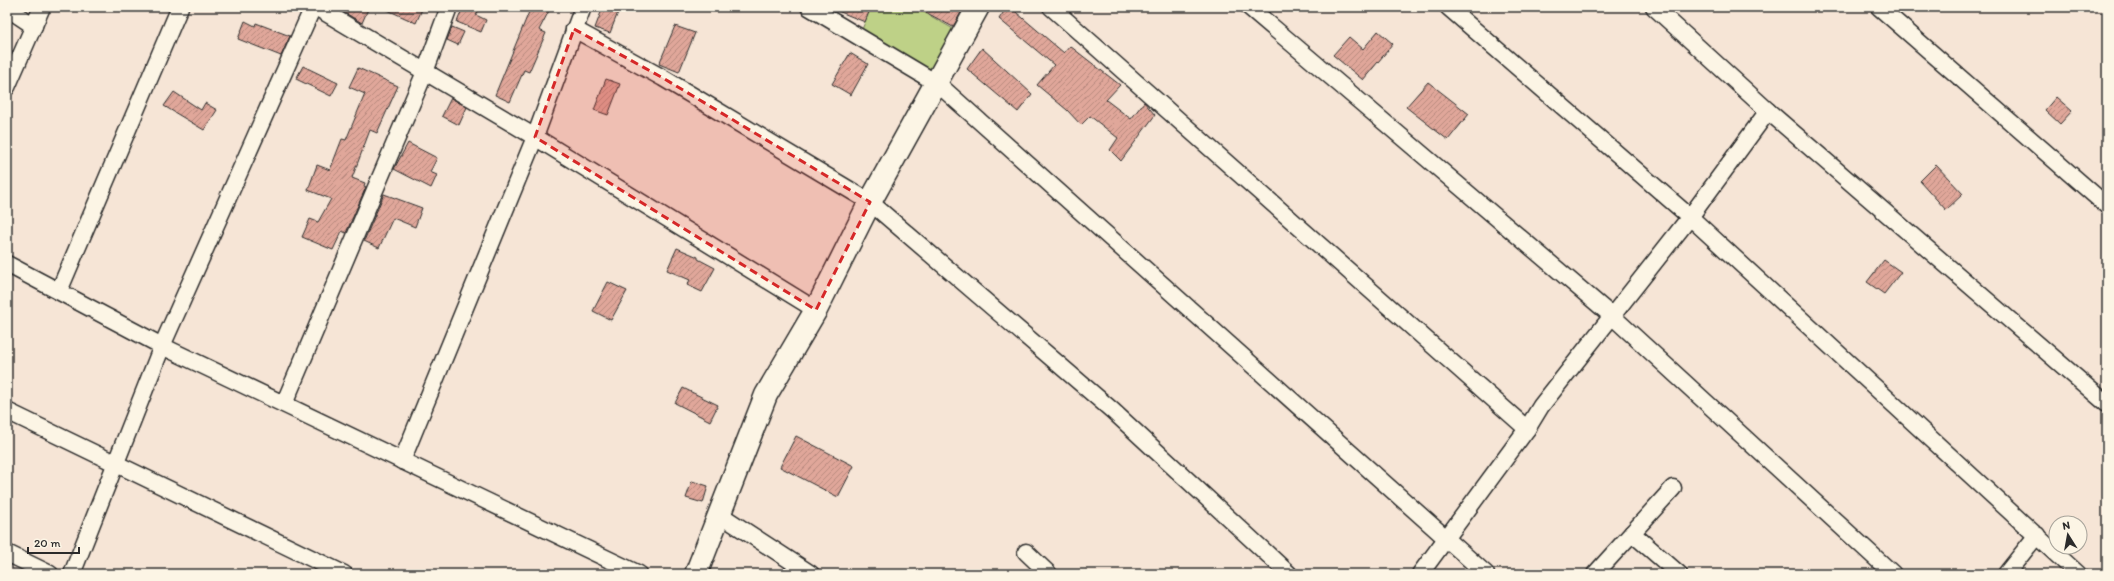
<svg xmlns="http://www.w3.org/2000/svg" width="2114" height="581" font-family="Itim,sans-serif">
	<defs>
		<pattern id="building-hatch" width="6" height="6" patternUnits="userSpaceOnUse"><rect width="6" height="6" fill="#e0a79a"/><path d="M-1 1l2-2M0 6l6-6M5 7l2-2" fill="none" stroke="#b6887e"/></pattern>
	</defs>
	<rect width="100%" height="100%" fill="#f6e5d6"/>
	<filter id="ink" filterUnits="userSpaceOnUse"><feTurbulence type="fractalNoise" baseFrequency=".025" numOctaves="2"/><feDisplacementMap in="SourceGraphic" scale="8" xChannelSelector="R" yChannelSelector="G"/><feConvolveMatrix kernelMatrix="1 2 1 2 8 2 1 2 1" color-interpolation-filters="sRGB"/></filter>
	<g filter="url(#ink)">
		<path fill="#bed187" stroke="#747e59" d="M 871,7 L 915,7 L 962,34 L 938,84 L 859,37 Z"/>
		<g fill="url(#building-hatch)" stroke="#2b2b2b">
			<path d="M 335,7 L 369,7 L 362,23 Z"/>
			<path d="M 381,7 L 423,7 L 416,23 Z"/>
			<path d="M 463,7 L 481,7 L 476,15 L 486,20 L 481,32 L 457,22 Z"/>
			<path d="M 531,7 L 551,7 L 539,30 L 546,33 L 529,72 L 524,70 L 510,102 L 495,95 Z"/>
			<path d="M 603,7 L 620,7 L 610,33 L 595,28 Z"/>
			<path d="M 828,7 L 871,7 L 865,22 Z"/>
			<path d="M 916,7 L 964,7 L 953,27 Z"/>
			<path d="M 1007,7 L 1010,7 L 1064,53 L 1070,46 L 1120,85 L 1106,100 L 1131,119 L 1144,102 L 1155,115 L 1121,161 L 1110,150 L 1118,138 L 1090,116 L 1081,125 L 1067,110 L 1037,85 L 1054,65 L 999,19 Z"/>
			<path d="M 245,21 L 255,26 L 256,23 L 290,36 L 281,56 L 238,39 Z"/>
			<path d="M 675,26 L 695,33 L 679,72 L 659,64 Z"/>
			<path d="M 452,27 L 464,32 L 458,45 L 447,40 Z"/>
			<path d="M 1378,31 L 1393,44 L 1363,80 L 1333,55 L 1349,37 L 1363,49 Z"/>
			<path d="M 982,48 L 1032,94 L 1018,112 L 967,69 Z"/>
			<path d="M 850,53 L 868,64 L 851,95 L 832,84 Z"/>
			<path d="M 303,66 L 338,83 L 331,96 L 296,79 Z"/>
			<path d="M 358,68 L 398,86 L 377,133 L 370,130 L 352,178 L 365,183 L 364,186 L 366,187 L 346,233 L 342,231 L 333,250 L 302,237 L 310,219 L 318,222 L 331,199 L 308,190 L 317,165 L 330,170 L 342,139 L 346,140 L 365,94 L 349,87 Z"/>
			<path d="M 606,79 L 620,84 L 608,115 L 594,110 Z"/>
			<path d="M 1428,82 L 1469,114 L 1448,140 L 1406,107 Z"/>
			<path d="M 174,92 L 201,110 L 205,103 L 217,110 L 204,130 L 164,106 Z"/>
			<path d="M 2056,97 L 2072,111 L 2060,124 L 2045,110 Z"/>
			<path d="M 451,98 L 467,107 L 459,125 L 442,116 Z"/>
			<path d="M 408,143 L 437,158 L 430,172 L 437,175 L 431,188 L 394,169 Z"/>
			<path d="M 1936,165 L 1963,194 L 1946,210 L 1920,181 Z"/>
			<path d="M 384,194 L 422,208 L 415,227 L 393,218 L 379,248 L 364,241 Z"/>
			<path d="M 677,248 L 698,257 L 698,259 L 715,268 L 702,292 L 687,285 L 690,280 L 667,270 Z"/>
			<path d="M 1884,260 L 1901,272 L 1884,294 L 1867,282 Z"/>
			<path d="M 608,282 L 627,291 L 611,320 L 593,311 Z"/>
			<path d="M 683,388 L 718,405 L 710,421 L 675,403 Z"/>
			<path d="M 796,436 L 854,466 L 838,497 L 780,467 Z"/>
			<path d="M 692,481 L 708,486 L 703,503 L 686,498 Z"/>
		</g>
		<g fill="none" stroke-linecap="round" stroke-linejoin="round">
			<defs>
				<g id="street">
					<path d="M 316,7 L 535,137 L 816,310"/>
					<path d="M 809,7 L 938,84 L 1486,574"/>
					<path d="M 1051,7 L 1527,429"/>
					<path d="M 1249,7 L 1612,316 L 1893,574"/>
					<path d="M 1448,7 L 1690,217 L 2078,574"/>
					<path d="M 1654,7 L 1768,111 L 2107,404"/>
					<path d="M 1879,7 L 2107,206"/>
					<path d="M 7,8 L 34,26"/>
					<path d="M 574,29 L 663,78 L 870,202 L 1113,411 L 1289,574"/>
					<path d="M 7,87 L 42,7"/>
					<path d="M 7,264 L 162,346 L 639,574"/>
					<path d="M 59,291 L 180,7"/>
					<path d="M 284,404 L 425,72 L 449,7"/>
					<path d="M 7,411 L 344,574"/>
					<path d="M 402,461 L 535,137 L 583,7"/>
					<path d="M 719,514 L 811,574"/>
					<path d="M 1632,533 L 1679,574"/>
					<path d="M 1026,552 L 1049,574"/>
					<path d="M 7,553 L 50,574"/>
					<path d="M 72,574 L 162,346 L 313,7"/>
					<path d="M 1420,574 L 1527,429 L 1541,406 L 1690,217 L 1768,111"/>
					<path d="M 1595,574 L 1673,488"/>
					<path d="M 2006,574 L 2037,535"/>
				</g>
				<path id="secondary" d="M 696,574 L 766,395 L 816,310 L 870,202 L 978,7"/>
			</defs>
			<use href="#street" stroke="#2b2b2b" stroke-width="19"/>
			<use href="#secondary" stroke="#2b2b2b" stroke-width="25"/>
			<use href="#street" stroke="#fcf5e5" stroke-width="16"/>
			<use href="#secondary" stroke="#fcf5e5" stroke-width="22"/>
		</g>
	</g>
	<path fill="#d62828" fill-opacity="0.2" stroke="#d62828" stroke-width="3" stroke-dasharray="8 5" stroke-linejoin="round" d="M 574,29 L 663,78 L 870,202 L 816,310 L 535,137 Z"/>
	<rect width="2114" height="581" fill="none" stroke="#fcf5e5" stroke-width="24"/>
	<rect x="12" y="12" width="2090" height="557" fill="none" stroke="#2b2b2b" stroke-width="1.5" filter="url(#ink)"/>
	<g transform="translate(2068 535) rotate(349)"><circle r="19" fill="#fcf5e5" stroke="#a8a49b"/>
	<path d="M0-3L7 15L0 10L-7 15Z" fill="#2b2b2b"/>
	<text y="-6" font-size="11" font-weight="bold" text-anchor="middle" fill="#2b2b2b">N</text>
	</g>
	<path d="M28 547v6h51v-6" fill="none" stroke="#2b2b2b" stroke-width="2"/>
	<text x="34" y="547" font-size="12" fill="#2b2b2b" stroke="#fcf5e5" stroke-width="3" paint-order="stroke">20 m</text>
</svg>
